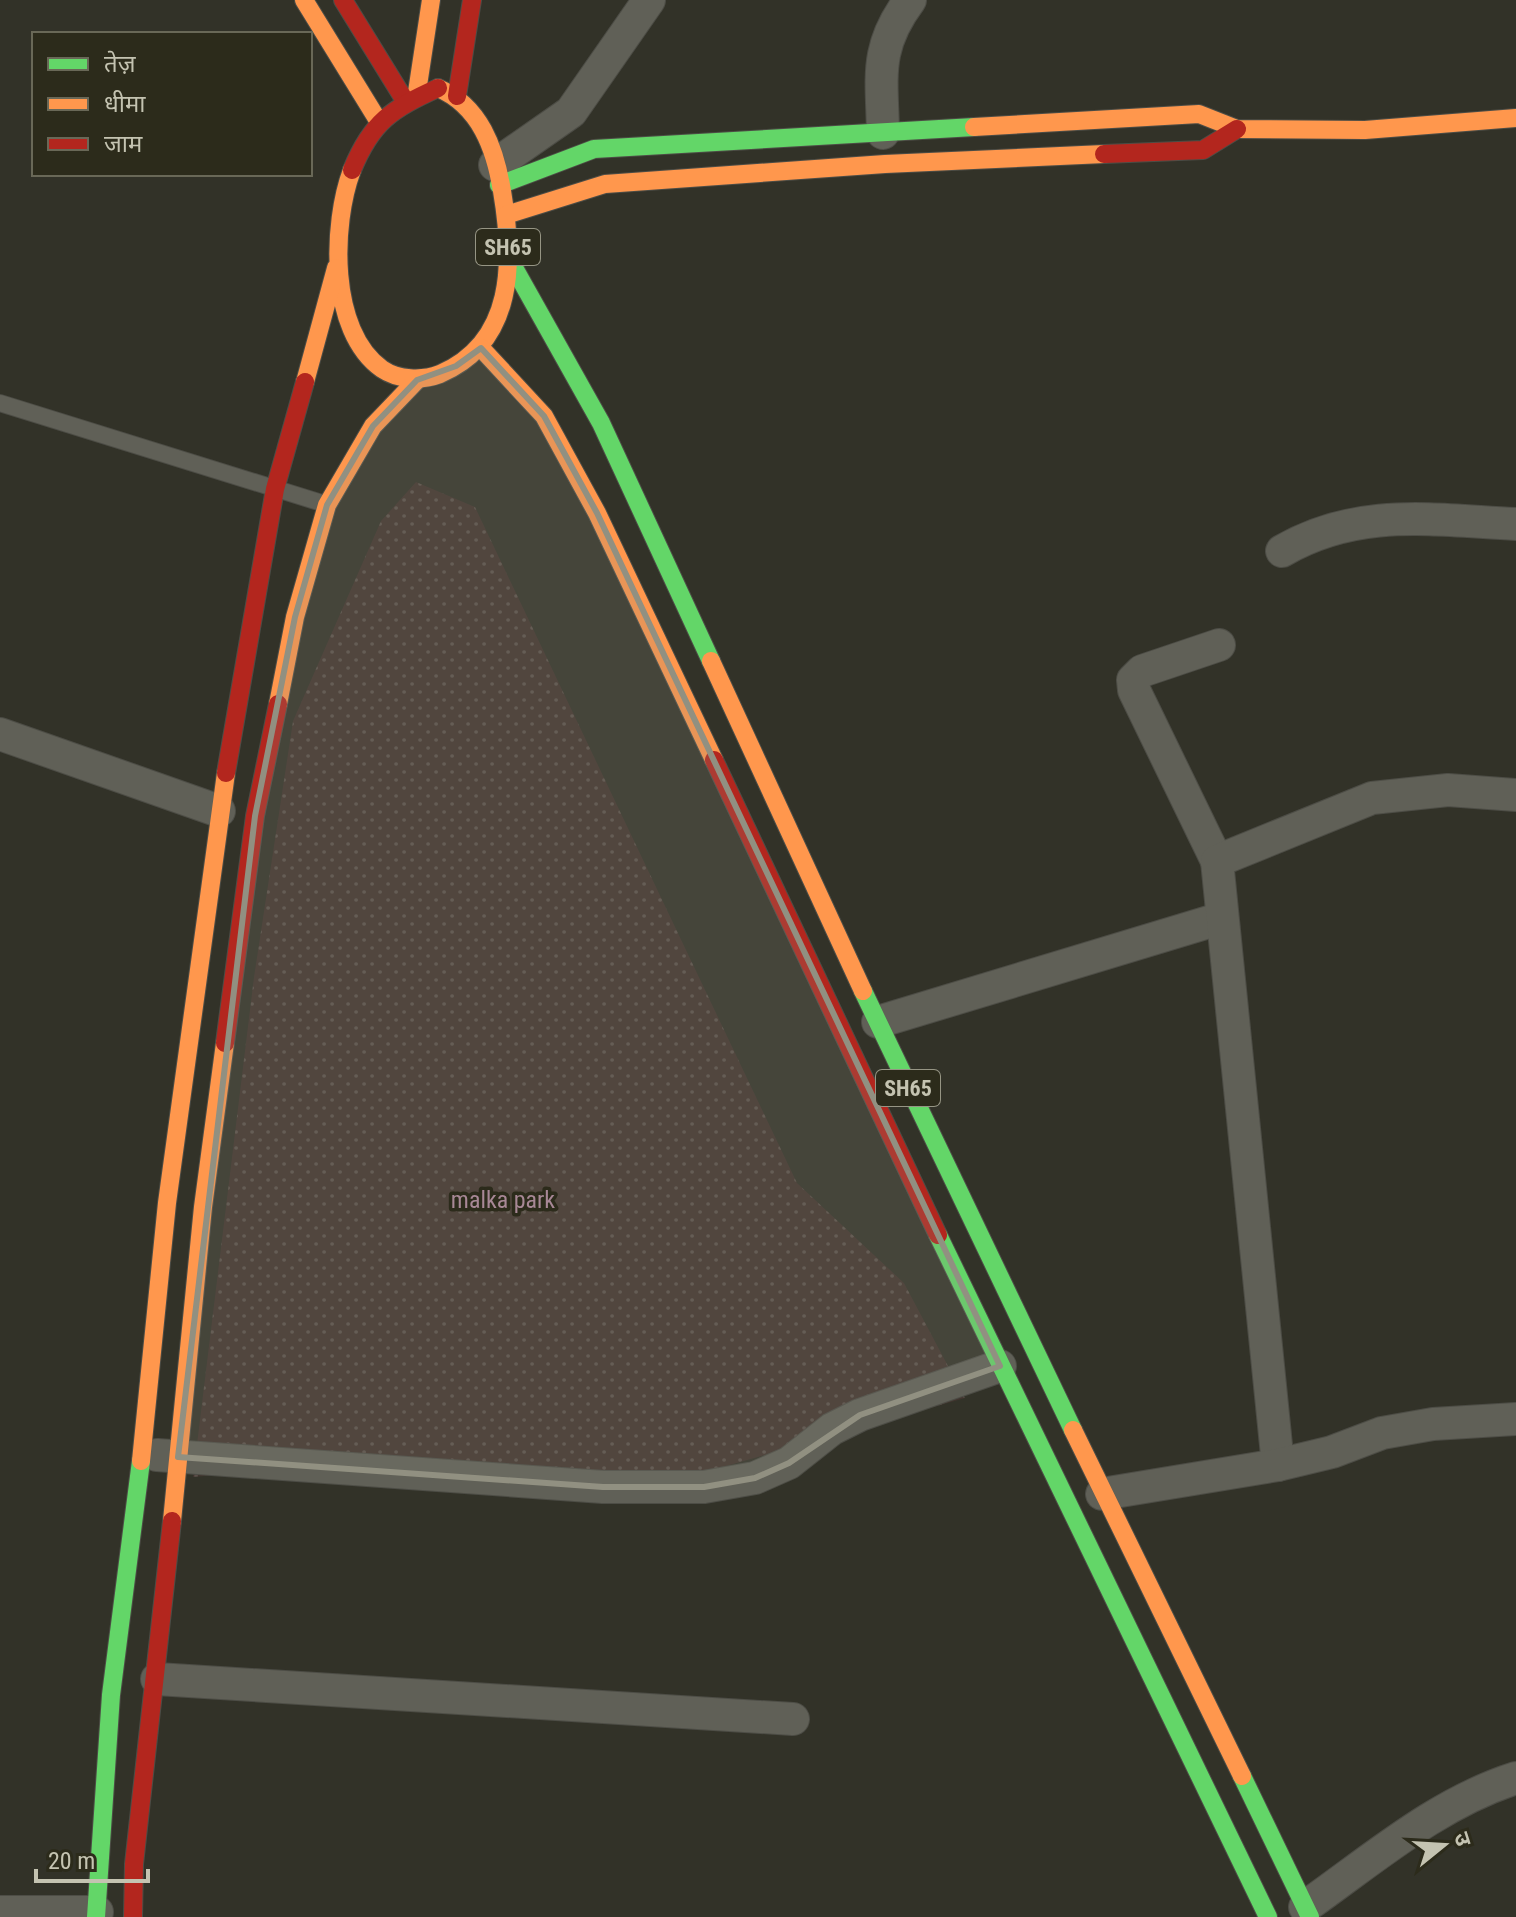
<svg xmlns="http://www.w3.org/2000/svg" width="1516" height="1917" font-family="'Roboto Condensed','Noto Sans Devanagari',sans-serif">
	<defs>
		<pattern id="park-dots" width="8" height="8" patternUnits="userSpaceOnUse" patternTransform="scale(2)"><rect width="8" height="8" fill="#41342e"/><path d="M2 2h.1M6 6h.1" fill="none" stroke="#5b504a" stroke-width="1.8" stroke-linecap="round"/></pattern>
	</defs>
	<rect width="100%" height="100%" fill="#323228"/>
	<path fill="url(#park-dots)" d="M 416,482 L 475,507 L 797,1183 L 904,1283 L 965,1398 L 663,1484 L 350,1463 L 193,1477 L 254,977 L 293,721 L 381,521 Z"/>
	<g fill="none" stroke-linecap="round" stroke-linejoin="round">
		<defs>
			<path id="lane" d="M 0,403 L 325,504"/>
			<g id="street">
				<path d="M 883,133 C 882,77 874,48 910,0"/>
				<path d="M 495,165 L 571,112 L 649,0"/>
				<path d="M 1282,551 C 1358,507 1432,520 1516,524"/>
				<path d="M 0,734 L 219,811"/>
				<path d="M 1217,861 L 1134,690 L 1133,680 L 1142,671 L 1219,645"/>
				<path d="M 878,1022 L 1222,918"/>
				<path d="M 157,1455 L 603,1487 L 704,1487 L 755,1478 L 789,1463 L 832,1429 L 860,1415 L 1000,1366"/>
				<path d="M 1278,1465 L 1217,861 L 1372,798 L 1448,790 L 1516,795"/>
				<path d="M 1102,1494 L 1278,1465 L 1332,1452 L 1382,1433 L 1433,1424 L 1516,1419"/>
				<path d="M 157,1679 L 793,1719"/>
				<path d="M 1305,1907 C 1372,1860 1437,1803 1516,1778"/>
				<path d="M 0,1912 L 97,1912"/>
			</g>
			<g id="fast">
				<path d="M 499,185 L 594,149 L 974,127"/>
				<path d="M 509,259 L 601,423 L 711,661"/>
				<path d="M 863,991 L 1073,1430"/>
				<path d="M 938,1235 L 1268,1917"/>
				<path d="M 1242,1776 L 1310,1917"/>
				<path d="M 96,1917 L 111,1695 L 141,1461"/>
			</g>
			<g id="slow">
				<path d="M 304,0 L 379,122"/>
				<path d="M 417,92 L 431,0"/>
				<path d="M 974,127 L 1199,114 L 1237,129 L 1365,130 L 1516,118"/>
				<path d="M 352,170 C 332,223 328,331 382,369 C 398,380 422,381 440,374 C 515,342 514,261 502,191 C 495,148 480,106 438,88"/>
				<path d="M 506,215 L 605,184 L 885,164 L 1104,154"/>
				<path d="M 481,348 L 544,416 L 597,513 L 714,760"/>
				<path d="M 305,382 L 336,268"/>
				<path d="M 711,661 L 863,991"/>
				<path d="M 278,704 L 295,617 L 327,505 L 373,426 L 417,380"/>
				<path d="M 1073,1430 L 1242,1776"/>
				<path d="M 141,1461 L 167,1203 L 226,773"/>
				<path d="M 172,1521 L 203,1207 L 225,1043"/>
			</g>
			<g id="jam">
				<path d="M 343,0 L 404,99"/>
				<path d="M 457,96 L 472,0"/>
				<path d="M 1104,154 L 1203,150 L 1237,129"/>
				<path d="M 352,170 C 372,121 392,109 438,88"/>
				<path d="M 714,760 L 938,1235"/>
				<path d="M 226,773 L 275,489 L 305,382"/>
				<path d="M 225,1043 L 255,816 L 278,704"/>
				<path d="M 133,1917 L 134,1864 L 172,1521"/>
			</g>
		</defs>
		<use href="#lane" stroke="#4d4d46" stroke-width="18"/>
		<use href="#street" stroke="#4d4d46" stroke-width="34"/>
		<use href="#fast" stroke="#4d4d46" stroke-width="20"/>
		<use href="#slow" stroke="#4d4d46" stroke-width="20"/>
		<use href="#jam" stroke="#4d4d46" stroke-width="20"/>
		<use href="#lane" stroke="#606057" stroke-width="16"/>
		<use href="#street" stroke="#606057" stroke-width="32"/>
		<use href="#fast" stroke="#63d668" stroke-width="18"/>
		<use href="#slow" stroke="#ff974d" stroke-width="18"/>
		<use href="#jam" stroke="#b3261e" stroke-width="18"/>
	</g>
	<path fill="#919081" fill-opacity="0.2" stroke="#919081" stroke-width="6" stroke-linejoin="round" d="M 481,348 L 544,416 L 597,513 L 1000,1366 L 860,1415 L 789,1463 L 755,1478 L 704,1487 L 603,1487 L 178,1457 L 255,816 L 295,617 L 327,505 L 373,426 L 417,380 L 456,366 Z"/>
	<g text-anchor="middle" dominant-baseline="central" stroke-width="7" stroke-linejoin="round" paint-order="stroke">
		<g fill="#2c2b1b" stroke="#969584" stroke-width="2">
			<rect x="476" y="229" width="64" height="36" rx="6"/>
			<rect x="876" y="1070" width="64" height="36" rx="6"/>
		</g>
		<g font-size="22" font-weight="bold" fill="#c4c3b1">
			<text x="508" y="247">SH65</text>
			<text x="908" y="1088">SH65</text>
		</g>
		<g font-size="24" fill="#a88896" stroke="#2c2b1b">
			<text x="503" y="1200">malka park</text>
		</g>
	</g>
	<rect x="32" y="32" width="280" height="144" fill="#2c2b1b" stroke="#696857" stroke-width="2"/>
	<rect x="48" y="58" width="40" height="12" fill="#63d668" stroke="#696857" stroke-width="2"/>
	<text x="104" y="72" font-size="24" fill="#c4c3b1">तेज़</text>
	<rect x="48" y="98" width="40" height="12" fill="#ff974d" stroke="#696857" stroke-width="2"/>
	<text x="104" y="112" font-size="24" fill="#c4c3b1">धीमा</text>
	<rect x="48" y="138" width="40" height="12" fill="#b3261e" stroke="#696857" stroke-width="2"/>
	<text x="104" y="152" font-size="24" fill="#c4c3b1">जाम</text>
	<g transform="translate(1444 1845) rotate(72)" stroke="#2c2b1b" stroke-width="6" paint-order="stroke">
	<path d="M0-6L14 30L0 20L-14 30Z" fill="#c4c3b1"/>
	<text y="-12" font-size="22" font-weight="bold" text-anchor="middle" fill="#c4c3b1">उ</text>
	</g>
	<path d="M36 1869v12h112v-12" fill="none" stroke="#c4c3b1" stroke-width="4"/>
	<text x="48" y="1869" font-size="24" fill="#c4c3b1" stroke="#2c2b1b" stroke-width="6" paint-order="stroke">20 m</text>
</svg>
